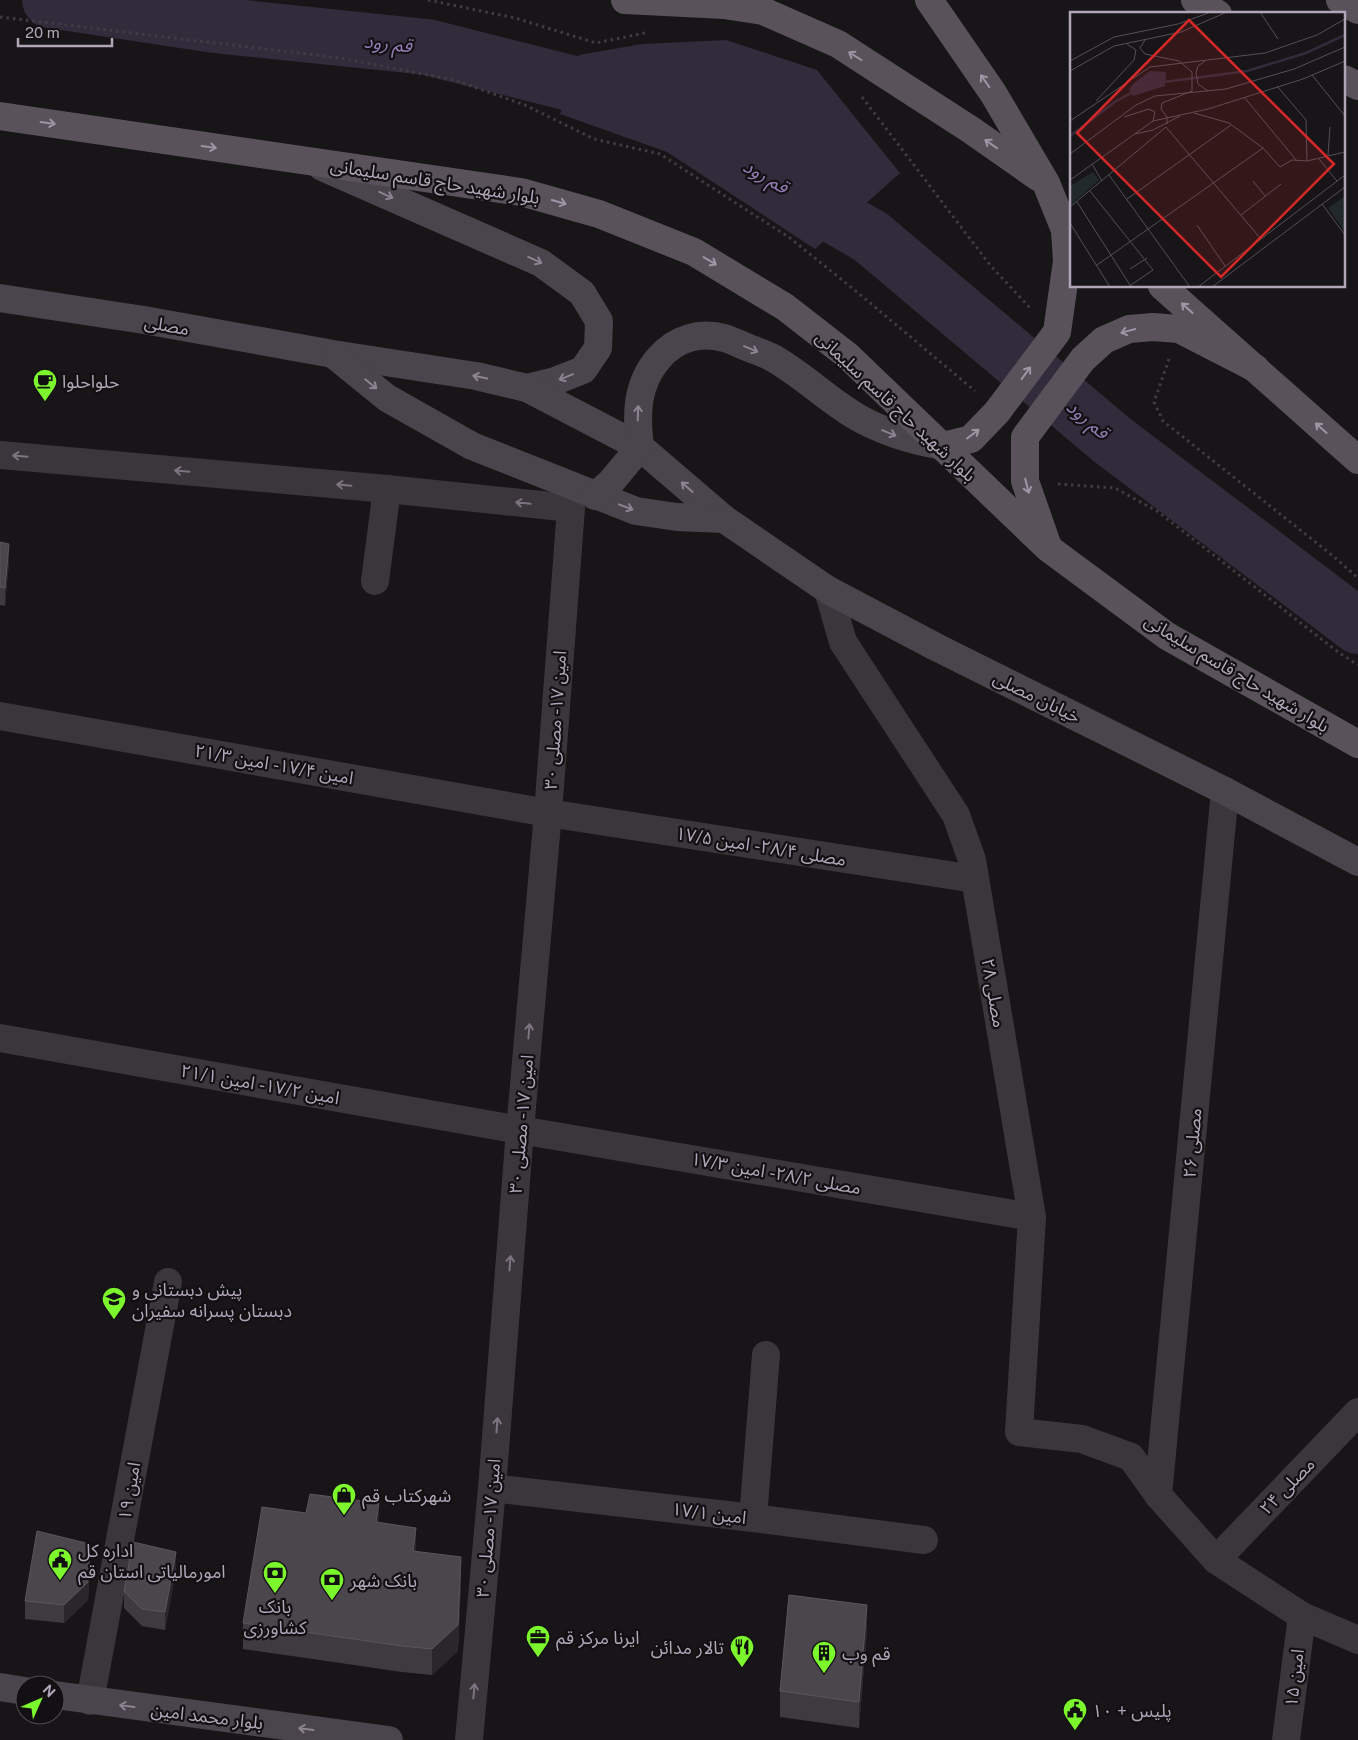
<svg xmlns="http://www.w3.org/2000/svg" width="1358" height="1740" font-family="'Public Sans','Noto Sans Arabic',sans-serif">
	<rect width="100%" height="100%" fill="#171517"/>
	<path fill="#312b3b" d="M 726,40 L 817,70 L 900,173 L 815,249 L 667,152 L 560,114 L 579,55 L 642,44 Z"/>
	<g fill="none" stroke-linecap="round" stroke-linejoin="round">
		<g stroke="#312b3b" stroke-width="56">
			<path d="M 50,0 L 215,25 L 427,47 L 605,92 L 641,110"/>
			<path d="M 778,183 L 871,237 L 1112,440 L 1358,626"/>
		</g>
		<g stroke="#413c43" stroke-width="3" stroke-dasharray="2.5 4" stroke-linecap="butt">
			<path d="M 428,0 L 515,18 L 596,43 L 645,33"/>
			<path d="M 0,17 L 340,58 L 454,80 L 525,105 L 594,139 L 660,154 L 790,238 L 857,292 L 975,391"/>
			<path d="M 862,97 L 990,265 L 1031,309"/>
			<path d="M 1169,359 L 1154,402 L 1163,421 L 1333,556 L 1358,578"/>
			<path d="M 1058,484 L 1115,488 L 1157,511 L 1338,652 L 1358,665"/>
		</g>
		<g stroke="#3b363c" stroke-width="28">
			<path d="M 0,455 L 387,489 L 571,508 L 548,813 L 520,1130 L 492,1488 L 469,1740"/>
			<path d="M 375,581 L 387,489"/>
			<path d="M 828,590 L 843,642 L 956,815 L 972,860 L 1032,1217 L 1019,1432 L 1082,1439 L 1131,1457 L 1158,1495 L 1216,1560 L 1302,1616 L 1358,1640"/>
			<path d="M 0,716 L 548,813 L 975,879"/>
			<path d="M 0,1038 L 520,1130 L 1032,1217"/>
			<path d="M 492,1488 L 753,1518 L 924,1540"/>
			<path d="M 1158,1495 L 1225,791"/>
			<path d="M 753,1518 L 766,1355"/>
			<path d="M 1216,1560 L 1358,1412"/>
			<path d="M 90,1701 L 168,1282"/>
			<path d="M 1286,1740 L 1302,1616"/>
		</g>
		<g stroke="#4a444c" stroke-width="28">
			<path d="M 322,167 L 541,263 L 582,293 L 599,321 L 598,348 L 583,370 L 555,381 L 527,388"/>
			<path d="M 0,298 L 144,320 L 333,354 L 476,376 L 527,388 L 640,447 L 724,519 L 828,590 L 936,647 L 1225,791 L 1358,862"/>
			<path d="M 334,355 L 387,398 L 472,446 L 636,511 L 677,517 L 724,519"/>
			<path d="M 595,496 L 611,482 L 640,447 C 636,415 636,384 659,358 C 675,339 700,331 724,338 C 732,340 741,345 749,348 C 757,351 766,354 773,358 C 803,375 828,400 857,417 C 885,433 913,441 943,446"/>
			<path d="M 0,1687 L 25,1691"/>
			<path d="M 55,1695 L 389,1740"/>
		</g>
		<g stroke="#59525b" stroke-width="28">
			<path d="M 625,0 L 724,5 L 763,11 L 838,44 L 971,130 L 1038,177"/>
			<path d="M 929,0 L 993,93 L 1046,183 L 1065,230 L 1067,261 L 1057,332 L 997,412 L 971,439 L 943,446"/>
			<path d="M 1195,0 L 1218,14"/>
			<path d="M 1340,0 L 1358,10"/>
			<path d="M 1344,79 L 1358,86"/>
			<path d="M 0,116 L 521,192 L 599,214 L 694,252 L 785,307 L 848,356 L 1048,548 L 1167,636 L 1358,744"/>
			<path d="M 1162,286 L 1358,460"/>
			<path d="M 1047,544 L 1025,481 L 1025,437 L 1083,359 L 1104,340 L 1129,329 L 1153,327 L 1179,329 L 1255,368"/>
		</g>
	</g>
	<g fill="#3f3a3f">
		<path d="M 0,542 L 9,561 L 5,606 L 0,605 Z"/>
		<path d="M 306,1513 L 379,1522 L 416,1551 L 461,1583 L 458,1651 L 432,1675 L 402,1672 L 243,1649 L 243,1623 Z"/>
		<path d="M 90,1562 L 88,1600 L 64,1623 L 25,1619 L 25,1601 Z"/>
		<path d="M 176,1570 L 165,1630 L 142,1626 L 124,1608 L 124,1591 Z"/>
		<path d="M 867,1631 L 859,1728 L 780,1717 L 780,1691 Z"/>
	</g>
	<g fill="#2a262a">
		<path d="M 9,544 L 9,561 L 5,606 L 5,588 Z"/>
		<path d="M 379,1503 L 379,1529 L 376,1522 Z"/>
		<path d="M 416,1528 L 416,1554 L 413,1551 Z"/>
		<path d="M 90,1544 L 90,1562 L 88,1600 L 64,1623 L 64,1605 Z"/>
		<path d="M 176,1552 L 176,1570 L 165,1630 L 165,1612 Z"/>
		<path d="M 461,1557 L 461,1583 L 458,1651 L 432,1675 L 432,1649 Z"/>
		<path d="M 867,1605 L 867,1631 L 859,1728 L 859,1702 Z"/>
	</g>
	<g fill="#4b464c" stroke="#5b555d">
		<path d="M 0,542 L 9,544 L 5,588 L 0,587 Z"/>
		<path d="M 310,1494 L 379,1503 L 376,1522 L 416,1528 L 413,1551 L 461,1557 L 458,1625 L 432,1649 L 402,1646 L 243,1623 L 262,1507 L 306,1513 Z"/>
		<path d="M 37,1531 L 90,1544 L 88,1582 L 64,1605 L 25,1601 Z"/>
		<path d="M 133,1542 L 176,1552 L 165,1612 L 142,1609 L 124,1591 Z"/>
		<path d="M 789,1595 L 867,1605 L 859,1702 L 780,1691 Z"/>
	</g>
	<defs><path id="oneway-shaft" d="M-6 0H5M1.5-3L5.5 0L1.5 3" fill="none" stroke-width="1.6" stroke-linecap="round" stroke-linejoin="round" transform="scale(1.25)"/></defs>
	<g stroke="#9f95a5">
		<use href="#oneway-shaft" transform="translate(855 56) rotate(-148)"/>
		<use href="#oneway-shaft" transform="translate(985 81) rotate(-125)"/>
		<use href="#oneway-shaft" transform="translate(48 123) rotate(8)"/>
		<use href="#oneway-shaft" transform="translate(991 144) rotate(-145)"/>
		<use href="#oneway-shaft" transform="translate(209 147) rotate(8)"/>
		<use href="#oneway-shaft" transform="translate(559 202) rotate(16)"/>
		<use href="#oneway-shaft" transform="translate(710 261) rotate(31)"/>
		<use href="#oneway-shaft" transform="translate(1187 308) rotate(-138)"/>
		<use href="#oneway-shaft" transform="translate(1128 331) rotate(165)"/>
		<use href="#oneway-shaft" transform="translate(1026 373) rotate(-54)"/>
		<use href="#oneway-shaft" transform="translate(1321 428) rotate(-138)"/>
		<use href="#oneway-shaft" transform="translate(973 434) rotate(-37)"/>
		<use href="#oneway-shaft" transform="translate(1027 486) rotate(76)"/>
	</g>
	<g stroke="#8d8492">
		<use href="#oneway-shaft" transform="translate(386 195) rotate(24)"/>
		<use href="#oneway-shaft" transform="translate(535 260) rotate(25)"/>
		<use href="#oneway-shaft" transform="translate(751 349) rotate(23)"/>
		<use href="#oneway-shaft" transform="translate(480 377) rotate(-168)"/>
		<use href="#oneway-shaft" transform="translate(566 377) rotate(158)"/>
		<use href="#oneway-shaft" transform="translate(371 384) rotate(39)"/>
		<use href="#oneway-shaft" transform="translate(638 413) rotate(-88)"/>
		<use href="#oneway-shaft" transform="translate(889 433) rotate(22)"/>
		<use href="#oneway-shaft" transform="translate(687 487) rotate(-139)"/>
		<use href="#oneway-shaft" transform="translate(626 507) rotate(21)"/>
		<use href="#oneway-shaft" transform="translate(127 1706) rotate(-172)"/>
		<use href="#oneway-shaft" transform="translate(306 1729) rotate(-173)"/>
	</g>
	<g stroke="#7c7480">
		<use href="#oneway-shaft" transform="translate(20 456) rotate(-175)"/>
		<use href="#oneway-shaft" transform="translate(182 471) rotate(-175)"/>
		<use href="#oneway-shaft" transform="translate(344 485) rotate(-175)"/>
		<use href="#oneway-shaft" transform="translate(523 503) rotate(-174)"/>
		<use href="#oneway-shaft" transform="translate(529 1031) rotate(-85)"/>
		<use href="#oneway-shaft" transform="translate(510 1263) rotate(-86)"/>
		<use href="#oneway-shaft" transform="translate(497 1425) rotate(-86)"/>
		<use href="#oneway-shaft" transform="translate(474 1691) rotate(-85)"/>
	</g>
	<defs>
		<symbol id="cafe-pin" viewBox="-11 -11 22 30"><path d="M0 17L-7.5 6A9.5 9.5 0 1 1 7.5 6Z" fill="#7df72d" stroke="#121012"/><path d="M-5.5-4.5H6V0H3Q3 3.5 0 3.5H-2.5Q-5.5 3.5-5.5 0ZM3-3.2v2h1.7v-2ZM-6 4.5H4V6H-6Z" fill="#111"/></symbol>
		<symbol id="school-pin" viewBox="-11 -11 22 30"><path d="M0 17L-7.5 6A9.5 9.5 0 1 1 7.5 6Z" fill="#7df72d" stroke="#121012"/><path d="M0-5L7-2L0 1L-7-2ZM-4 1L0 2.5L4 1V4Q0 6-4 4Z" fill="#111"/></symbol>
		<symbol id="shop-pin" viewBox="-11 -11 22 30"><path d="M0 17L-7.5 6A9.5 9.5 0 1 1 7.5 6Z" fill="#7df72d" stroke="#121012"/><path d="M-5-2.5h2.3a2.7 3.5 0 0 1 5.4 0H5L5.5 6h-11ZM-1.5-2.5h3a1.5 2.3 0 0 0-3 0Z" fill="#111"/></symbol>
		<symbol id="civic-pin" viewBox="-11 -11 22 30"><path d="M0 17L-7.5 6A9.5 9.5 0 1 1 7.5 6Z" fill="#7df72d" stroke="#121012"/><path d="M-.6-6.5H3V-4.5H.6V-3L4-1V1h2V6H-6V1h2V-1L-.6-3ZM-1.2 2.5V6h2.4V2.5Z" fill="#111"/></symbol>
		<symbol id="bank-pin" viewBox="-11 -11 22 30"><path d="M0 17L-7.5 6A9.5 9.5 0 1 1 7.5 6Z" fill="#7df72d" stroke="#121012"/><path d="M-6-4H6V4H-6ZM0-2.3a2.3 2.3 0 1 0 0 4.6a2.3 2.3 0 1 0 0-4.6Z" fill="#111"/></symbol>
		<symbol id="office-pin" viewBox="-11 -11 22 30"><path d="M0 17L-7.5 6A9.5 9.5 0 1 1 7.5 6Z" fill="#7df72d" stroke="#121012"/><path d="M-6-3h4V-5.5h4V-3h4V5H-6ZM-1-4.5V-3h2v-1.5ZM-6 0V1H6V0Z" fill="#111"/></symbol>
		<symbol id="restaurant-pin" viewBox="-11 -11 22 30"><path d="M0 17L-7.5 6A9.5 9.5 0 1 1 7.5 6Z" fill="#7df72d" stroke="#121012"/><path d="M-5-6h1v4h1v-4h1v4h1v-4h1v5L-1.5 .5V6h-2V.5L-5-1ZM5-6V6H3V1.5H1.5Q1.5-4 5-6Z" fill="#111"/></symbol>
		<symbol id="building-pin" viewBox="-11 -11 22 30"><path d="M0 17L-7.5 6A9.5 9.5 0 1 1 7.5 6Z" fill="#7df72d" stroke="#121012"/><path d="M-4-6H4V6H1V3H-1V6H-4ZM-2.5-4.3h1.7v1.8h-1.7ZM.8-4.3h1.7v1.8H.8ZM-2.5-1h1.7V.8h-1.7ZM.8-1h1.7V.8H.8Z" fill="#111"/></symbol>
	</defs>
	<g fill-rule="evenodd">
		<use href="#cafe-pin" x="31" y="367" width="28" height="38"/>
		<use href="#school-pin" x="100" y="1285" width="28" height="38"/>
		<use href="#shop-pin" x="330" y="1481" width="28" height="38"/>
		<use href="#civic-pin" x="46" y="1546" width="28" height="38"/>
		<use href="#bank-pin" x="261" y="1559" width="28" height="38"/>
		<use href="#bank-pin" x="318" y="1566" width="28" height="38"/>
		<use href="#office-pin" x="524" y="1623" width="28" height="38"/>
		<use href="#restaurant-pin" x="728" y="1633" width="28" height="38"/>
		<use href="#building-pin" x="810" y="1639" width="28" height="38"/>
		<use href="#civic-pin" x="1061" y="1696" width="28" height="38"/>
	</g>
	<g text-anchor="middle" dominant-baseline="central" stroke-width="4.5" stroke-linejoin="round" paint-order="stroke">
		<g font-size="18" fill="#b1a6b8" stroke="#121012">
			<text transform="translate(435 181) rotate(9)">بلوار شهید حاج قاسم سلیمانی</text>
			<text transform="translate(167 325) rotate(10)">مصلی</text>
			<text transform="translate(896 406) rotate(43)">بلوار شهید حاج قاسم سلیمانی</text>
			<text transform="translate(1237 673) rotate(31)">بلوار شهید حاج قاسم سلیمانی</text>
			<text transform="translate(1037 697) rotate(26)">خیابان مصلی</text>
			<text transform="translate(555 720) rotate(-86)">امین ۱۷ - مصلی ۳۰</text>
			<text transform="translate(274 764) rotate(10)">امین ۱۷/۴ - امین ۲۱/۳</text>
			<text transform="translate(761 846) rotate(9)">مصلی ۲۸/۴ - امین ۱۷/۵</text>
			<text transform="translate(994 993) rotate(80)">مصلی ۲۸</text>
			<text transform="translate(260 1084) rotate(10)">امین ۱۷/۲ - امین ۲۱/۱</text>
			<text transform="translate(521 1124) rotate(-85)">امین ۱۷ - مصلی ۳۰</text>
			<text transform="translate(1192 1143) rotate(-85)">مصلی ۲۶</text>
			<text transform="translate(776 1173) rotate(10)">مصلی ۲۸/۲ - امین ۱۷/۳</text>
			<text transform="translate(1287 1486) rotate(-46)">مصلی ۲۴</text>
			<text transform="translate(129 1491) rotate(-80)">امین ۱۹</text>
			<text transform="translate(709 1513) rotate(7)">امین ۱۷/۱</text>
			<text transform="translate(488 1528) rotate(-85)">امین ۱۷ - مصلی ۳۰</text>
			<text transform="translate(1294 1678) rotate(-83)">امین ۱۵</text>
			<text transform="translate(207 1716) rotate(7)">بلوار محمد امین</text>
		</g>
		<g font-size="18" fill="#b1a6b8" stroke="#121012" text-anchor="start">
			<text x="62" y="381">حلواحلوا</text>
			<text x="132" y="1289">پیش دبستانی و<tspan x="132" dy="21">دبستان پسرانه سفیران</tspan></text>
			<text x="362" y="1495">شهركتاب قم</text>
			<text x="78" y="1550">اداره کل<tspan x="78" dy="21">امورمالیاتی استان قم</tspan></text>
			<text x="350" y="1580">بانک شهر</text>
			<text x="275" y="1606" text-anchor="middle">بانک<tspan x="275" dy="21">کشاورزی</tspan></text>
			<text x="556" y="1637">ایرنا مرکز قم</text>
			<text x="724" y="1647" text-anchor="end">تالار مدائن</text>
			<text x="842" y="1653">قم وب</text>
			<text x="1092" y="1710">پلیس + ۱۰</text>
		</g>
		<g font-size="19" font-style="italic" fill="#937cb4" stroke="#121012">
			<text transform="translate(388 43) rotate(6)">قم رود</text>
			<text transform="translate(766 176) rotate(30)">قم رود</text>
			<text transform="translate(1088 419) rotate(40)">قم رود</text>
		</g>
	</g>
	<g transform="translate(1070 12)">
		<rect width="275" height="275" fill="#171517"/>
		<path d="M 23,160 L 29,168 L 0,194 L 0,174 ZM 275,184 L 275,220 L 258,196 Z" fill="#21292a"/>
		<path d="M 80,59 L 96,60 L 95,74 L 63,84 L 59,77 L 64,71 Z" fill="#312b3b"/>
		<path fill="none" stroke="#312b3b" stroke-width="2.5" d="M 87,71 L 177,59 L 236,41 L 275,23M 0,124 L 46,89 L 69,77"/>
		<path fill="none" stroke="#554f57" stroke-width="1" d="M 190,0 L 208,27M 75,28 L 70,36 L 75,42 L 109,49 L 122,60 L 122,79 L 92,91 L 91,97 L 97,105 L 97,112M 0,49 L 44,25 L 108,12 L 141,0M 135,49 L 128,54 L 126,61 L 128,72 L 138,79M 0,59 L 44,34 L 111,20 L 157,0M 242,63 L 275,104M 207,74 L 236,108 L 237,149M 174,85 L 227,149M 26,89 L 64,48 L 66,38 L 57,32M 124,101 L 159,111 L 193,136 L 210,155 L 222,148 L 237,149 L 275,140M 54,105 L 79,97 L 85,100 L 83,109M 0,109 L 80,55 L 195,41 L 247,23 L 275,7M 65,122 L 83,118 L 110,104M 0,142 L 66,93 L 85,84 L 156,77 L 224,57 L 275,35M 258,143 L 260,115M 249,147 L 267,169M 22,152 L 32,169M 39,163 L 120,275M 0,168 L 83,109 L 138,97 L 233,67 L 275,49M 183,169 L 195,184M 20,179 L 83,258 L 58,275M 57,187 L 161,113M 7,190 L 60,273M 252,192 L 275,223M 0,195 L 96,115 L 191,227M 171,203 L 211,172M 0,211 L 40,275M 127,213 L 155,254M 27,253 L 193,136M 60,257 L 77,246M 128,275 L 275,163M 142,275 L 275,175"/>
		<path fill="#d62828" fill-opacity="0.15" stroke="#d62828" stroke-width="2.5" d="M 119,8 L 264,152 L 151,265 L 7,121 Z"/>
		<rect width="275" height="275" fill="none" stroke="#b1a6b8" stroke-width="2.5"/>
	</g>
	<g transform="translate(40 1700) rotate(45)"><circle r="24" fill="#121012" stroke="#524c54"/>
	<path d="M0-4L9 19L0 12L-9 19Z" fill="#7df72d"/>
	<text y="-8" font-size="14" font-weight="bold" text-anchor="middle" fill="#b1a6b8">N</text>
	</g>
	<path d="M18 38v8h94v-8" fill="none" stroke="#b1a6b8" stroke-width="2.5"/>
	<text x="25" y="38" font-size="15" fill="#b1a6b8" stroke="#121012" stroke-width="4" paint-order="stroke">20 m</text>
</svg>
